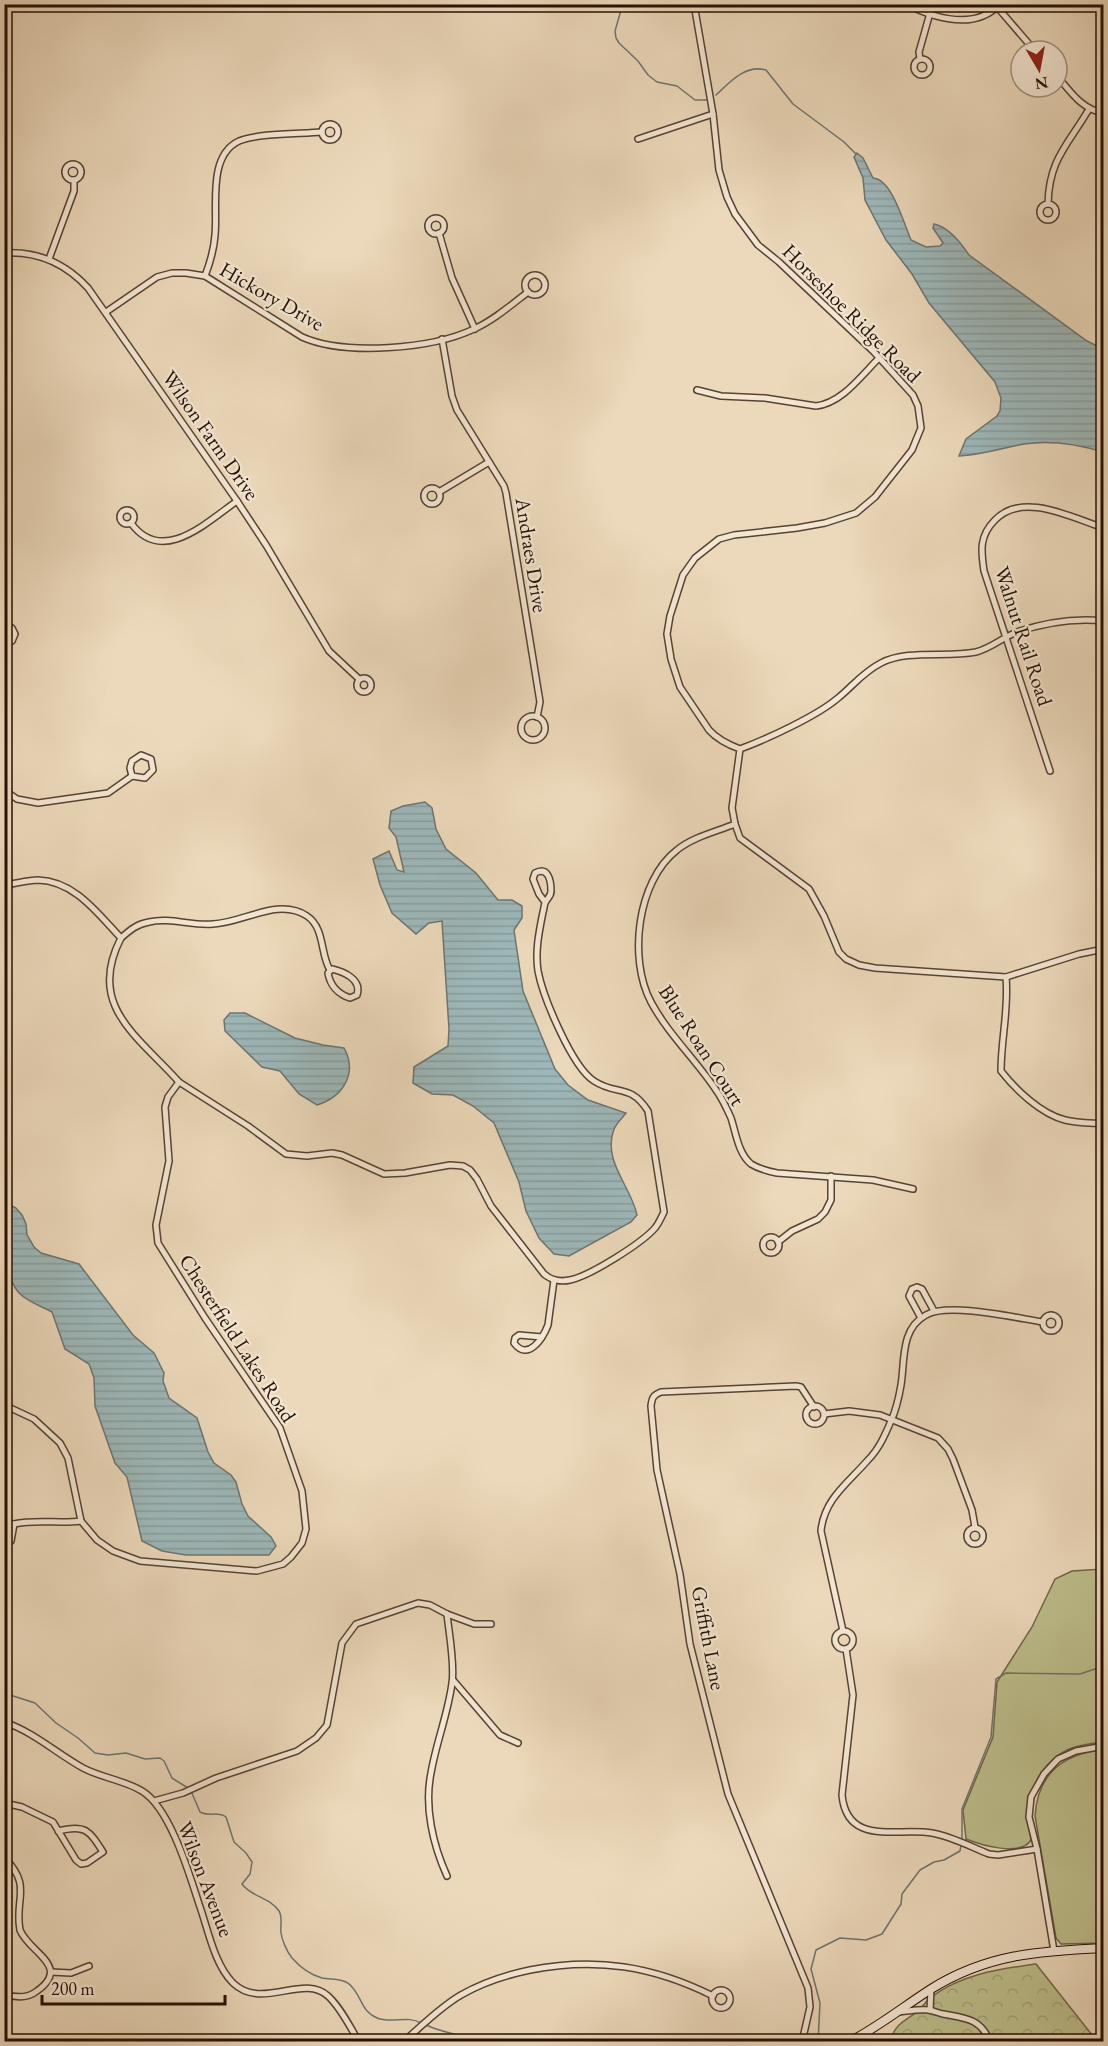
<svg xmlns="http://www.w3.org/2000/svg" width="1108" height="2046" font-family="'EB Garamond',serif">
	<defs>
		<pattern id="forest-crowns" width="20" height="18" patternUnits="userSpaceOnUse" patternTransform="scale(1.5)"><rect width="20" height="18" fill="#bdbe8c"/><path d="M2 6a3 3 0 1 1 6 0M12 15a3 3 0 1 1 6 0" fill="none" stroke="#a2a277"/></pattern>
		<pattern id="water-rules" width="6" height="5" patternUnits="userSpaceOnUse" patternTransform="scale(1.5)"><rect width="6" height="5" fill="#9db8ba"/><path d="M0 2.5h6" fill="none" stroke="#879d9e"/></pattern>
	</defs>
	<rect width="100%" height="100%" fill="#ecd9bb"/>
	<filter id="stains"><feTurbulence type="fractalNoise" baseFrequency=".00333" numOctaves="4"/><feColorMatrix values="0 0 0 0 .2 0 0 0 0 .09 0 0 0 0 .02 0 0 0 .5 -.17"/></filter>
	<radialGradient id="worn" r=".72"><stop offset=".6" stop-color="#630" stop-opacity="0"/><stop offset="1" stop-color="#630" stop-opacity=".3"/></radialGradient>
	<g fill="#bdbe8c" stroke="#716848" stroke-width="1.5">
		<path d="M 1103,1569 L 1103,1742 C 1094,1743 1084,1744 1075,1747 C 1046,1756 1028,1787 1028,1816 C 1028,1824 1030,1832 1031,1840 C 1021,1857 981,1845 966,1839 L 963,1810 L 993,1737 L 997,1682 L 1032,1627 L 1055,1579 L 1072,1571 Z"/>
		<path d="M 1103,1749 L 1103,1943 L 1061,1944 L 1056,1938 L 1035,1816 C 1038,1773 1062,1755 1103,1749 Z"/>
	</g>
	<path fill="url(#forest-crowns)" stroke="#716848" stroke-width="1.5" d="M 1036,1964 L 1096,2040 L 1103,2021 L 1103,2041 L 890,2042 C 894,2025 904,2021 917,2012 C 922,2008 925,2002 930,1998 C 961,1974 999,1969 1036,1964 Z"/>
	<g fill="url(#water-rules)" stroke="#6d7571" stroke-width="1.5">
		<path d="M 857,153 L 863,158 L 873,178 C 892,179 904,224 911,240 L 926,247 L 940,246 L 943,243 L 933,228 L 934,224 C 949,227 961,243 969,255 L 1087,341 L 1103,349 L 1103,452 C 1077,444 1051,440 1024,444 C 1002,448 982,455 959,456 L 966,439 L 997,416 L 1000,411 L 1001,398 L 995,382 L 929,303 L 912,274 L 886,240 L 865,200 L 863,178 L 854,157 Z"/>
		<path d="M 425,802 L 432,808 L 436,829 L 446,849 L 476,873 L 498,900 L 512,900 L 522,906 L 522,918 L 514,930 L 523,991 L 555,1069 L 568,1085 L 588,1100 L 626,1113 C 622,1118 616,1124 614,1129 C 602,1161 631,1186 637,1215 L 631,1222 L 569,1256 L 554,1254 L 539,1238 L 526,1211 L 519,1182 L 494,1123 L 473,1106 L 453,1095 L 432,1094 L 413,1083 L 414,1067 L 448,1046 L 449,1029 L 442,921 L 429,923 L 416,934 L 392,913 L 380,885 L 373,859 L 389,851 L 397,870 L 404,872 L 396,837 L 389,828 L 391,811 L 403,806 Z"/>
		<path d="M 230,1013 L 245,1013 L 295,1038 L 323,1045 L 344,1048 C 358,1073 343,1097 317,1105 L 299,1094 L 280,1071 L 262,1067 L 225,1031 L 224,1020 Z"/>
		<path d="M 5,1202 L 16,1208 L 22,1215 L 26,1224 L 27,1235 L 34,1247 L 41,1253 L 79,1264 L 133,1335 L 154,1353 L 164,1373 L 163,1381 L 169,1398 L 197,1418 L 208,1452 L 214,1463 L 231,1475 L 236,1482 L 242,1504 L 248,1516 L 271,1537 L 276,1546 L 269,1555 L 186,1555 L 162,1551 L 142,1541 L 127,1477 L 115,1463 L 95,1406 L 94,1378 L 89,1364 L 65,1349 L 52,1312 C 41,1306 28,1302 19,1293 C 0,1270 4,1231 5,1202 Z"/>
	</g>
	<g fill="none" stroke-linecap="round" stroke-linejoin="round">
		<g stroke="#6d7571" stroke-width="1.5">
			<path d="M 619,4 L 621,10 L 615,31 L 616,38 L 619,43 L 638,61 L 648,75 L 657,82 L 677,86 L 695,100 L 707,100"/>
			<path d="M 716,95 C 729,83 745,64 766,70 L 793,104 L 844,142 L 856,154"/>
			<path d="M 4,1693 L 35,1703 L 56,1723 L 78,1738 L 95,1753 L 108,1755 L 126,1753 L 145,1759 L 160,1758 L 164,1761 L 172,1778 L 188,1788"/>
			<path d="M 191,1791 L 200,1812 C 209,1817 218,1811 226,1817 L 234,1842 L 246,1853 L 252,1862 L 250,1874 L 242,1884 C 251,1897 270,1897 279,1911 C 283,1917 280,1926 281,1933 C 282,1940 287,1952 292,1958 C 300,1967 311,1975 322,1978 C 333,1980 345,1978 352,1987 C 362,1998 362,2012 377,2018 C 392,2024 407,2015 421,2023"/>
			<path d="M 962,1841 L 962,1809 L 991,1737 L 996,1679 L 1006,1673 L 1080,1674 L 1104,1666"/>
			<path d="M 426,2025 C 439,2031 470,2039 485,2039 C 506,2039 513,2034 535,2042"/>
			<path d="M 818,2042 L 820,2003 L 811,1969 L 816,1950 L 840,1938 L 866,1940 L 882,1934 L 901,1904 L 902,1894 L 920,1870 L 934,1862 L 944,1860 L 960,1851 L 961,1845"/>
		</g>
		<defs>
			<g id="street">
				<path d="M 694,4 L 713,114 L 719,170 L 727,197 L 735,214 L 758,245 L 779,262 L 874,352 L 913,395 L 918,406 L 921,428 L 912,450 L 875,497 L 856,513 L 825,523 L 797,528 L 734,535 L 719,539 L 695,558 L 683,575 L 670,616 L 667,634 L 671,659 L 680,687 L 709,730 C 717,739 729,745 740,749 L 732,808 L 735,824 L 740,838 L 809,889 L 824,916 L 839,952 L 846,959 L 859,965 L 875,968 L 1006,977 L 1079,954 L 1104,949"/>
				<path d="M 905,4 C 934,18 975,31 1000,4"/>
				<path d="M 998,8 L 1035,51"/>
				<circle cx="922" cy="67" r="8"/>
				<path d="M 920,59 L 919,52 L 930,13"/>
				<path d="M 1057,76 C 1070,91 1082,110 1104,113"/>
				<circle cx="330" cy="132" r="8"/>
				<path d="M 638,139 L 713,114"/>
				<circle cx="73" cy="172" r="8"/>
				<circle cx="1048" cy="212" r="8"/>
				<path d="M 1048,204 C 1049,159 1068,145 1089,109"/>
				<circle cx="436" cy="226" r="8"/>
				<path d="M 439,233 L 452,278 L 475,329"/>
				<path d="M 4,253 C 38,251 66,264 88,288 L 237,501 L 266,545 L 329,651 L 359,679"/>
				<path d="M 49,259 L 74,191 L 74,180"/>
				<circle cx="535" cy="285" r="10"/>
				<path d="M 205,276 C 210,263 214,249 215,235 C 218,207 207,156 239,141 C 259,133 299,134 322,132"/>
				<path d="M 106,312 L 157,277 L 172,273 L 186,273 L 205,276 L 302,337 C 345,356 432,349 474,329 C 494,320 511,305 528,292"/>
				<path d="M 442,339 L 452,396 L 457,410 L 504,486 L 506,493 L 540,702 L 537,717"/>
				<path d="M 697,390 L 721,396 L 765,398 L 816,406 C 842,403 861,376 879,358"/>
				<circle cx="432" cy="496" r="8"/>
				<path d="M 439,492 L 489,462"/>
				<circle cx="127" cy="517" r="7"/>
				<path d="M 131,523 C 162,566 207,522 237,501"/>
				<path d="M 4,627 L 12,628 L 15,634 L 12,641 L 4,642"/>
				<circle cx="364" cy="685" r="7"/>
				<circle cx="533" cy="728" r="12"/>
				<path d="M 740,749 C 767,739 817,716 838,698 C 853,686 863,672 881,663 C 908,649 946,658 976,652 C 992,648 1003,637 1017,632 C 1044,623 1076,618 1104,621"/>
				<path d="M 141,755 L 151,759 L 153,770 L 145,778 L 132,776 L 130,768 L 132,761 Z"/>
				<path d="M 1050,771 L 984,571 C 981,551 979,536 995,520 C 1023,491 1072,518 1104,528"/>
				<path d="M 4,790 L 17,799 L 38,803 L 108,793 L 132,776"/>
				<path d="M 735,824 C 715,832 693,837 677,850 C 637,881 628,959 651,1002 C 668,1034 696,1060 716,1090 C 722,1098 727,1109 731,1118 C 736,1133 738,1153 751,1164 C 759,1169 767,1171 777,1173 L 873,1180 L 913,1189"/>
				<path d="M 4,885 C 15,884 27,880 38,880 C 75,881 98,914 121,938 C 86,1006 138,1036 179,1082 L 168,1097 L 165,1107 L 169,1161 L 156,1225 L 158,1243 L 205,1318 L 280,1428 L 302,1491 L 306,1529 L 302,1543 L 291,1557 L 283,1564 L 257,1571 L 140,1561 L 113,1551 L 97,1540 L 81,1521 L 68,1458 L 60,1443 L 34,1419 L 4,1405"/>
				<path d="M 121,938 C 130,930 137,924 149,922 C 170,917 191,926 213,924 C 243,923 278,897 307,916 C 325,928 320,954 330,970"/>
				<path d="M 332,969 C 345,972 362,980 357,995 L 350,998 C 338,994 330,985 328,973 Z"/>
				<path d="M 1006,977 C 1009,1009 1001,1039 1001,1071 C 1016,1090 1041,1114 1065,1120 C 1077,1123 1091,1123 1104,1124"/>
				<path d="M 179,1082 L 248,1126 L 286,1154 L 307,1156 L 332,1153 L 342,1155 L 384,1174 L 405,1173 L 450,1165 L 463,1166 L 470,1170 L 477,1179 L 491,1206 L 544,1274 C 551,1280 561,1282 570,1280 C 590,1276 642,1243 655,1228 C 659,1223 661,1218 664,1212 L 648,1111 C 630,1083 617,1096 594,1081 C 572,1067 543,997 538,971 C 535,951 539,932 543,912 C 544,909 544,906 545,903 C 547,898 551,897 551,891 C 551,880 548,866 535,873 L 533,879 L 539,894 L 545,902"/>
				<circle cx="771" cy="1245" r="8"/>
				<path d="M 778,1242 L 792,1231 L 818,1219 L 825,1212 L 831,1200 L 831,1176"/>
				<circle cx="1051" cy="1323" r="8"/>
				<path d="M 921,1318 L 909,1296 L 912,1289 L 917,1287 L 922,1289 L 934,1311"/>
				<path d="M 542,1337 L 519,1335 L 515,1338 L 514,1343 C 528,1362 543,1338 548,1325 L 554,1280"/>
				<circle cx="815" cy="1415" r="9"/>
				<path d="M 824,1414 L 849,1411 L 880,1415 L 938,1438 L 948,1449 L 953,1459 L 972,1510 L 975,1527"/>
				<path d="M 14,1524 C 36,1519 59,1524 81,1521"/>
				<path d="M 4,1527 L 14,1524 L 11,1541 L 4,1548"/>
				<circle cx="975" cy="1536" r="8"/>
				<path d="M 843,1631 L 821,1531 C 824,1499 848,1483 868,1460 C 879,1449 885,1435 891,1421 C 896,1410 899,1397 901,1385 C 905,1361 900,1329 926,1315 C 948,1302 1016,1318 1043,1322"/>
				<circle cx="844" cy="1640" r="9"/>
				<path d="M 846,1649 L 853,1695 L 842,1795 C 847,1847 898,1827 932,1833 C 951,1836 971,1847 989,1854 L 998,1855 L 1037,1849"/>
				<path d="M 453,1680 L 500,1735 L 518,1743"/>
				<path d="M 4,1722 C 34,1732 56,1753 83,1768 C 102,1778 124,1780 142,1791 C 170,1808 189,1873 199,1904 C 208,1929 214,1964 233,1983 C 262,2011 303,1973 328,1996 C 341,2008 350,2027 359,2042"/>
				<path d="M 154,1801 L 183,1793 L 216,1778 L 297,1751 L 316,1738 L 327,1725 L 342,1643 L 356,1624 L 418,1603 L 430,1605 L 447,1614 L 474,1624 L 491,1624"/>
				<path d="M 4,1803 L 22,1807 L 53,1822 L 76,1860 L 81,1864 L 87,1863 L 103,1852 C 89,1830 85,1824 58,1831"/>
				<path d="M 4,1857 C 33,1887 14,1898 20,1930 C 29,1953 72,1966 37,1991 C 27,1999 16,1998 4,1994"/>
				<path d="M 447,1876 C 433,1845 424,1807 431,1773 C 436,1743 448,1714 452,1683 C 455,1665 449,1633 447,1614"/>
				<path d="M 1054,1951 L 1037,1849 L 1029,1817 L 1031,1797 L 1044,1774 L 1058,1759 L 1076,1751 L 1104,1746"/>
				<path d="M 51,1972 L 71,1973 L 89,1966"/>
				<circle cx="721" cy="1999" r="9"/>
				<path d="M 930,2010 L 931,1989"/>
				<path d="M 899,2012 C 909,2011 919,2009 929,2010 C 934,2011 938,2013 943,2014 C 964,2018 981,2018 990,2042"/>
				<path d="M 403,2042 C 422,2026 440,2007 461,1995 C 482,1983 506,1975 530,1970 C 596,1957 653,1966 713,1996"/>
				<path d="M 802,2042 L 810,2007 L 808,1988 L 728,1794 L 690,1644 L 680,1574 L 657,1470 L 651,1406 C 652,1398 653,1395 661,1392 L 796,1386 L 801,1387 L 814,1407"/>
			</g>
			<path id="secondary" d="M 849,2042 C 878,2027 903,2007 931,1989 C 987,1954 1039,1951 1104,1948"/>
		</defs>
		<use href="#street" stroke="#574332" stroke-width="8"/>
		<use href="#secondary" stroke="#251104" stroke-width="10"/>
		<use href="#street" stroke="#f3e6d3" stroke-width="5"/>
		<use href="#secondary" stroke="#f3e6d3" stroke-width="8"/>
	</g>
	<g text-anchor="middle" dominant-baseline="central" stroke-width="4.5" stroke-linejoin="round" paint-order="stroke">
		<g font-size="21" fill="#251104" stroke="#f3e6d3">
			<text transform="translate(272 296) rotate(30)">Hickory Drive</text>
			<text transform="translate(852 313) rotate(45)">Horseshoe Ridge Road</text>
			<text transform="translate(211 435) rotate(55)">Wilson Farm Drive</text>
			<text transform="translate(532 555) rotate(81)">Andraes Drive</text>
			<text transform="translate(1024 636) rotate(72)">Walnut Rail Road</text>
			<text transform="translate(702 1045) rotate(57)">Blue Roan Court</text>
			<text transform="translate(238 1338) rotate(57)">Chesterfield Lakes Road</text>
			<text transform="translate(709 1638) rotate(79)">Griffith Lane</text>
			<text transform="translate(206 1879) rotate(69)">Wilson Avenue</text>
		</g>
	</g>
	<rect width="1108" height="2046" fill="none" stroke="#ecd9bb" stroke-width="24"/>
	<rect x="6" y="6" width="1096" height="2034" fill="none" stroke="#251104" stroke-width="3"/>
	<rect x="12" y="12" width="1084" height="2022" fill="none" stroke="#251104" stroke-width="1.5"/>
	<g transform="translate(1039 69) rotate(170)"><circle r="28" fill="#f3e6d3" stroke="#a19180" stroke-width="1.5"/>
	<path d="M0-4.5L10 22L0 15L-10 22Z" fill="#8f2418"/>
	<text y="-9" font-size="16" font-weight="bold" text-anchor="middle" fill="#251104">N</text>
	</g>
	<path d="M42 1995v9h183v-9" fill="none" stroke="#251104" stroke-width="3"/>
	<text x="51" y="1995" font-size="18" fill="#251104" stroke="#f3e6d3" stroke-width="4.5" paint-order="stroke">200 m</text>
	<rect width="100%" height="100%" filter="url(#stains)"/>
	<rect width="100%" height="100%" fill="url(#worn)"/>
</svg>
